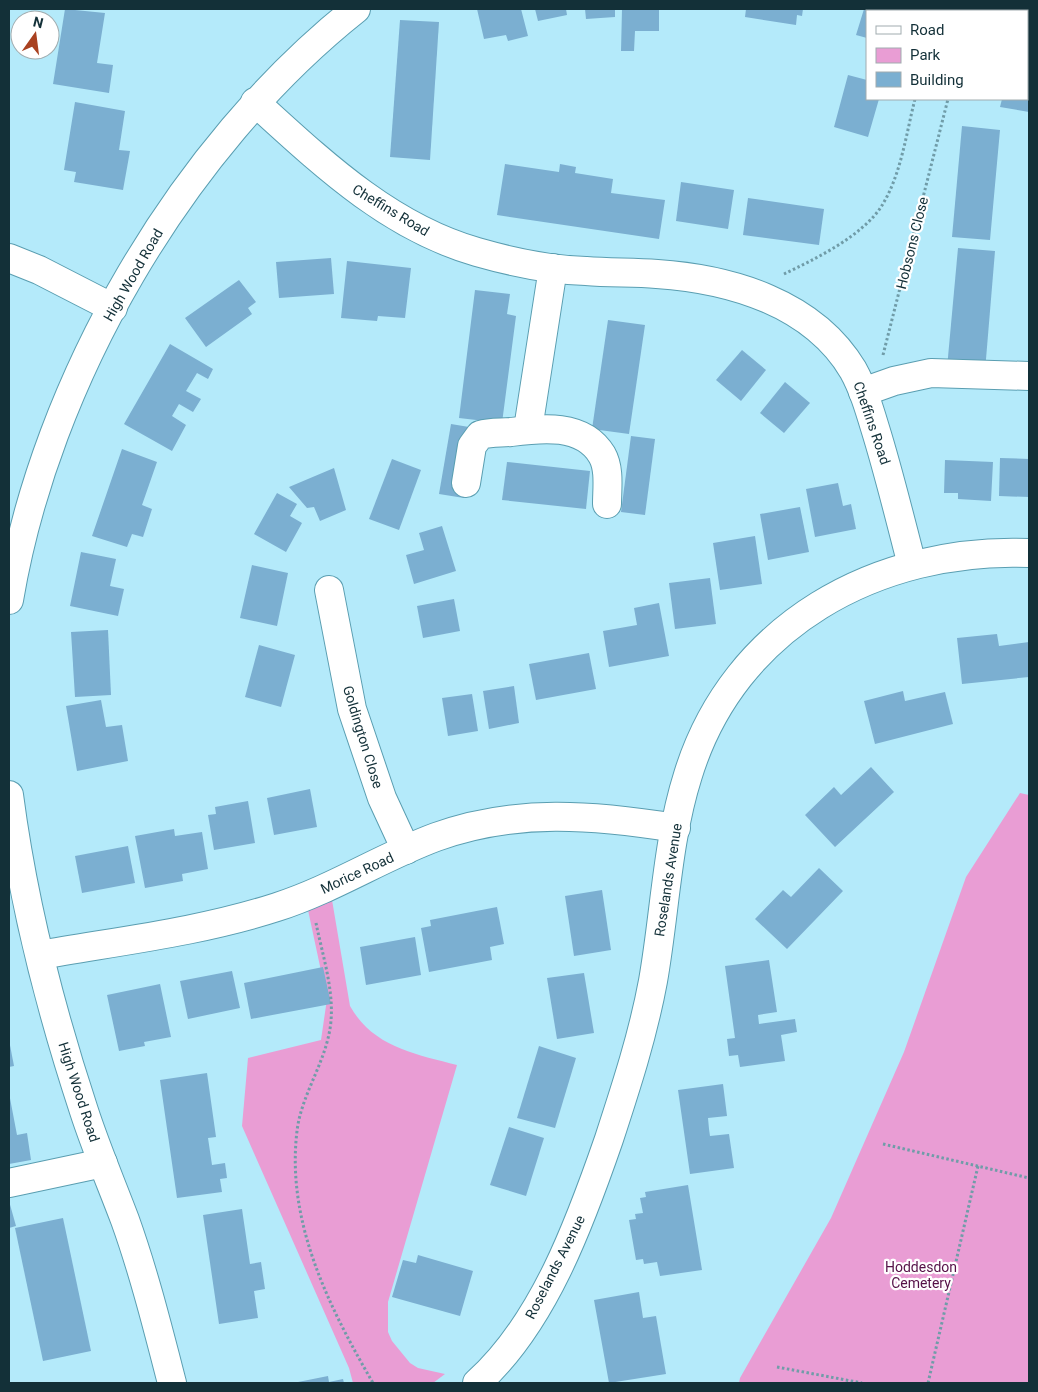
<svg xmlns="http://www.w3.org/2000/svg" width="1038" height="1392" font-family="Roboto,sans-serif">
	<rect width="100%" height="100%" fill="#b4eafa"/>
	<g fill="#e99dd4">
		<path d="M 1020,793 L 1029,795 L 1029,1383 L 739,1383 L 740,1378 L 831,1218 L 904,1052 L 966,877 Z"/>
		<path d="M 332,900 L 350,1006 C 373,1047 415,1054 457,1065 L 388,1302 L 388,1332 L 392,1341 L 410,1363 L 418,1368 L 445,1374 L 433,1383 L 353,1383 L 349,1368 L 242,1126 L 248,1058 L 321,1040 L 327,999 L 308,910 Z"/>
	</g>
	<g fill="#7bafd1">
		<path d="M 65,9 L 105,13 L 97,63 L 113,65 L 109,93 L 53,84 Z"/>
		<path d="M 477,9 L 521,9 L 528,36 L 508,41 L 506,35 L 484,39 Z"/>
		<path d="M 535,9 L 566,9 L 567,15 L 538,21 Z"/>
		<path d="M 585,9 L 615,9 L 615,17 L 586,19 Z"/>
		<path d="M 622,9 L 659,9 L 659,31 L 635,31 L 634,51 L 621,51 Z"/>
		<path d="M 746,9 L 803,9 L 802,16 L 797,15 L 796,25 L 745,17 Z"/>
		<path d="M 864,9 L 901,9 L 901,11 L 867,11 L 867,38 L 856,35 Z"/>
		<path d="M 400,20 L 439,22 L 430,160 L 390,157 Z"/>
		<rect x="1027" y="23" width="2" height="39"/>
		<path d="M 1027,67 L 1029,68 L 1029,112 L 1000,107 L 1002,99 L 1027,99 Z"/>
		<path d="M 848,75 L 867,80 L 867,99 L 879,99 L 868,137 L 834,127 Z"/>
		<path d="M 75,102 L 125,111 L 119,150 L 130,151 L 123,190 L 74,182 L 76,172 L 64,170 Z"/>
		<path d="M 962,126 L 1000,130 L 990,240 L 952,237 Z"/>
		<path d="M 505,164 L 559,172 L 560,164 L 576,167 L 575,173 L 613,179 L 611,193 L 665,200 L 659,239 L 497,215 Z"/>
		<path d="M 681,182 L 734,190 L 728,229 L 676,221 Z"/>
		<path d="M 748,198 L 824,209 L 819,245 L 743,235 Z"/>
		<path d="M 958,248 L 995,251 L 985,371 L 947,368 Z"/>
		<path d="M 331,258 L 334,294 L 279,298 L 276,262 Z"/>
		<path d="M 347,261 L 411,268 L 405,318 L 378,316 L 377,321 L 341,318 Z"/>
		<path d="M 239,280 L 256,302 L 248,308 L 252,314 L 206,347 L 185,318 Z"/>
		<path d="M 475,290 L 510,294 L 507,314 L 516,316 L 502,423 L 459,418 Z"/>
		<path d="M 608,320 L 645,325 L 629,434 L 592,429 Z"/>
		<path d="M 170,344 L 213,369 L 208,379 L 197,373 L 186,391 L 201,399 L 193,412 L 179,404 L 172,416 L 186,425 L 172,451 L 124,424 Z"/>
		<path d="M 742,350 L 766,370 L 741,401 L 716,380 Z"/>
		<path d="M 785,382 L 810,403 L 784,433 L 760,413 Z"/>
		<path d="M 451,424 L 475,428 L 464,498 L 439,494 Z"/>
		<path d="M 631,436 L 655,439 L 645,515 L 621,512 Z"/>
		<path d="M 122,449 L 157,462 L 142,505 L 152,509 L 143,537 L 132,534 L 127,547 L 92,536 Z"/>
		<path d="M 1000,458 L 1029,459 L 1029,497 L 999,496 Z"/>
		<path d="M 392,459 L 421,470 L 399,530 L 369,519 Z"/>
		<path d="M 945,460 L 993,462 L 991,501 L 958,499 L 958,493 L 944,493 Z"/>
		<path d="M 507,462 L 590,471 L 586,509 L 502,500 Z"/>
		<path d="M 334,468 L 346,510 L 320,521 L 314,507 L 307,508 L 289,487 Z"/>
		<path d="M 838,483 L 843,506 L 851,504 L 856,529 L 815,537 L 806,489 Z"/>
		<path d="M 277,493 L 297,504 L 290,516 L 302,523 L 286,552 L 254,534 Z"/>
		<path d="M 800,507 L 809,552 L 768,560 L 760,514 Z"/>
		<path d="M 442,526 L 456,571 L 414,584 L 406,555 L 424,550 L 419,533 Z"/>
		<path d="M 755,536 L 762,584 L 720,590 L 713,543 Z"/>
		<path d="M 81,552 L 116,559 L 110,586 L 124,589 L 118,616 L 70,606 Z"/>
		<path d="M 252,565 L 288,573 L 277,626 L 240,618 Z"/>
		<path d="M 710,578 L 716,624 L 675,629 L 669,583 Z"/>
		<path d="M 454,599 L 460,631 L 423,638 L 417,606 Z"/>
		<path d="M 659,603 L 669,656 L 609,667 L 603,631 L 637,625 L 634,608 Z"/>
		<path d="M 108,630 L 111,695 L 75,697 L 71,632 Z"/>
		<path d="M 997,634 L 999,646 L 1029,642 L 1029,677 L 962,684 L 957,638 Z"/>
		<path d="M 259,645 L 295,655 L 281,707 L 245,697 Z"/>
		<path d="M 589,653 L 596,689 L 536,700 L 529,664 Z"/>
		<path d="M 514,686 L 519,723 L 489,729 L 483,691 Z"/>
		<path d="M 903,691 L 905,701 L 945,692 L 953,724 L 875,744 L 864,701 Z"/>
		<path d="M 472,694 L 478,731 L 448,736 L 442,698 Z"/>
		<path d="M 101,700 L 106,727 L 122,725 L 128,761 L 77,771 L 66,706 Z"/>
		<path d="M 871,767 L 894,792 L 835,847 L 805,815 L 834,787 L 841,795 Z"/>
		<path d="M 310,789 L 317,827 L 274,835 L 267,798 Z"/>
		<path d="M 248,801 L 255,843 L 214,850 L 208,815 L 216,814 L 215,807 Z"/>
		<path d="M 174,829 L 175,836 L 202,832 L 208,869 L 182,874 L 183,881 L 145,888 L 135,836 Z"/>
		<path d="M 128,846 L 135,883 L 82,893 L 75,856 Z"/>
		<path d="M 819,868 L 843,891 L 787,949 L 755,919 L 783,890 L 791,897 Z"/>
		<path d="M 602,890 L 611,950 L 574,956 L 565,896 Z"/>
		<path d="M 497,907 L 504,944 L 490,947 L 492,960 L 429,972 L 421,928 L 431,926 L 430,920 Z"/>
		<path d="M 415,937 L 421,975 L 366,985 L 360,947 Z"/>
		<path d="M 769,960 L 777,1012 L 758,1015 L 759,1024 L 795,1019 L 797,1032 L 781,1035 L 785,1061 L 740,1067 L 738,1055 L 729,1056 L 727,1039 L 735,1038 L 725,966 Z"/>
		<path d="M 323,967 L 331,1004 L 251,1019 L 244,983 Z"/>
		<path d="M 232,971 L 240,1008 L 188,1019 L 180,981 Z"/>
		<path d="M 584,973 L 594,1033 L 557,1039 L 547,978 Z"/>
		<path d="M 160,984 L 171,1037 L 144,1042 L 145,1046 L 119,1051 L 107,995 Z"/>
		<path d="M 9,1040 L 14,1066 L 9,1067 Z"/>
		<path d="M 539,1046 L 576,1058 L 555,1128 L 517,1118 Z"/>
		<path d="M 207,1073 L 216,1137 L 208,1138 L 212,1165 L 225,1163 L 227,1178 L 220,1179 L 222,1192 L 177,1198 L 160,1080 Z"/>
		<path d="M 723,1084 L 727,1116 L 708,1118 L 709,1129 L 710,1136 L 729,1134 L 734,1168 L 690,1174 L 678,1090 Z"/>
		<path d="M 9,1093 L 17,1135 L 27,1133 L 31,1160 L 9,1164 Z"/>
		<path d="M 509,1127 L 544,1138 L 526,1196 L 490,1185 Z"/>
		<path d="M 688,1185 L 702,1270 L 660,1276 L 657,1262 L 644,1264 L 643,1259 L 636,1260 L 629,1220 L 636,1219 L 635,1214 L 643,1213 L 640,1198 L 646,1197 L 645,1192 Z"/>
		<path d="M 9,1201 L 16,1226 L 9,1228 Z"/>
		<path d="M 242,1209 L 250,1264 L 261,1262 L 265,1289 L 254,1291 L 258,1318 L 219,1324 L 203,1215 Z"/>
		<path d="M 63,1218 L 91,1351 L 43,1361 L 15,1228 Z"/>
		<path d="M 418,1255 L 473,1271 L 460,1316 L 392,1297 L 403,1260 L 416,1263 Z"/>
		<path d="M 639,1292 L 643,1318 L 656,1316 L 666,1374 L 609,1383 L 594,1300 Z"/>
		<path d="M 328,1376 L 329,1382 L 343,1379 L 344,1383 L 293,1383 Z"/>
	</g>
	<g fill="none" stroke-linecap="round" stroke-linejoin="round">
		<defs>
			<g id="minor">
				<path d="M 960,11 L 961,9"/>
				<path d="M 255,102 C 322,163 389,227 477,252 C 512,262 550,270 586,271 C 610,273 634,272 657,274 C 731,279 813,303 853,370 C 863,388 869,408 875,428 C 889,473 900,519 912,565"/>
				<path d="M 9,258 L 39,270 L 113,308"/>
				<path d="M 863,392 L 894,381 L 931,373 L 1029,376"/>
				<path d="M 528,429 L 553,268"/>
				<path d="M 466,483 L 472,446 L 480,435 C 491,432 500,433 511,432 C 541,428 583,423 602,455 C 610,469 607,489 607,504"/>
				<path d="M 329,590 L 352,709 L 382,798 L 406,850"/>
				<path d="M 9,600 C 46,380 181,148 356,9"/>
				<path d="M 9,795 C 23,902 50,1008 84,1111 C 96,1148 111,1183 125,1220 C 144,1273 158,1329 172,1383"/>
				<path d="M 40,955 C 119,941 200,932 277,907 C 333,889 382,857 436,837 C 516,808 594,815 676,828"/>
				<path d="M 9,1183 L 103,1163"/>
				<path d="M 477,1383 C 543,1324 580,1223 609,1139 C 626,1087 643,1035 653,981 C 665,913 667,841 688,775 C 734,625 878,547 1029,553"/>
			</g>
		</defs>
		<use href="#minor" stroke="#5a9eb1" stroke-width="30"/>
		<g stroke="#709ca8" stroke-width="3" stroke-dasharray="2.5 2.5" stroke-linecap="butt">
			<path d="M 784,274 C 815,259 861,237 881,207 C 901,176 906,134 915,99"/>
			<path d="M 883,355 L 948,99"/>
			<path d="M 316,923 C 323,958 337,998 329,1034 C 322,1068 301,1097 297,1131 C 286,1222 329,1307 373,1383"/>
			<path d="M 883,1144 L 1029,1178"/>
			<path d="M 777,1367 L 862,1383"/>
			<path d="M 928,1383 L 978,1166"/>
		</g>
		<use href="#minor" stroke="#fff" stroke-width="28"/>
	</g>
	<g text-anchor="middle" dominant-baseline="central" stroke-width="4.5" stroke-linejoin="round" paint-order="stroke">
		<g font-size="14" fill="#133038" stroke="#fff">
			<text transform="translate(391 210) rotate(31)">Cheffins Road</text>
			<text transform="translate(912 243) rotate(-76)">Hobsons Close</text>
			<text transform="translate(133 275) rotate(-60)">High Wood Road</text>
			<text transform="translate(872 423) rotate(71)">Cheffins Road</text>
			<text transform="translate(363 737) rotate(73)">Goldington Close</text>
			<text transform="translate(357 873) rotate(-25)">Morice Road</text>
			<text transform="translate(668 880) rotate(-81)">Roselands Avenue</text>
			<text transform="translate(79 1092) rotate(72)">High Wood Road</text>
			<text transform="translate(555 1267) rotate(-63)">Roselands Avenue</text>
		</g>
		<g font-size="14" fill="#551047" stroke="#fff">
			<text x="921" y="1267">Hoddesdon<tspan x="921" dy="16">Cemetery</tspan></text>
		</g>
	</g>
	<rect width="1038" height="1392" fill="none" stroke="#133038" stroke-width="20"/>
	<rect x="866" y="10" width="162" height="90" fill="#ffffff" stroke="#a1acaf"/>
	<rect x="876" y="26" width="25" height="8" fill="#ffffff" stroke="#a1acaf"/>
	<text x="910" y="35" font-size="15" fill="#133038">Road</text>
	<rect x="876" y="48" width="25" height="15" fill="#e99dd4" stroke="#a1acaf"/>
	<text x="910" y="60" font-size="15" fill="#133038">Park</text>
	<rect x="876" y="72" width="25" height="15" fill="#7bafd1" stroke="#a1acaf"/>
	<text x="910" y="85" font-size="15" fill="#133038">Building</text>
	<g transform="translate(35 35) rotate(14)"><circle r="24" fill="#ffffff" stroke="#a1acaf"/>
	<path d="M0-4L9 19L0 12L-9 19Z" fill="#a94120"/>
	<text y="-8" font-size="14" font-weight="bold" text-anchor="middle" fill="#133038">N</text>
	</g>
</svg>
